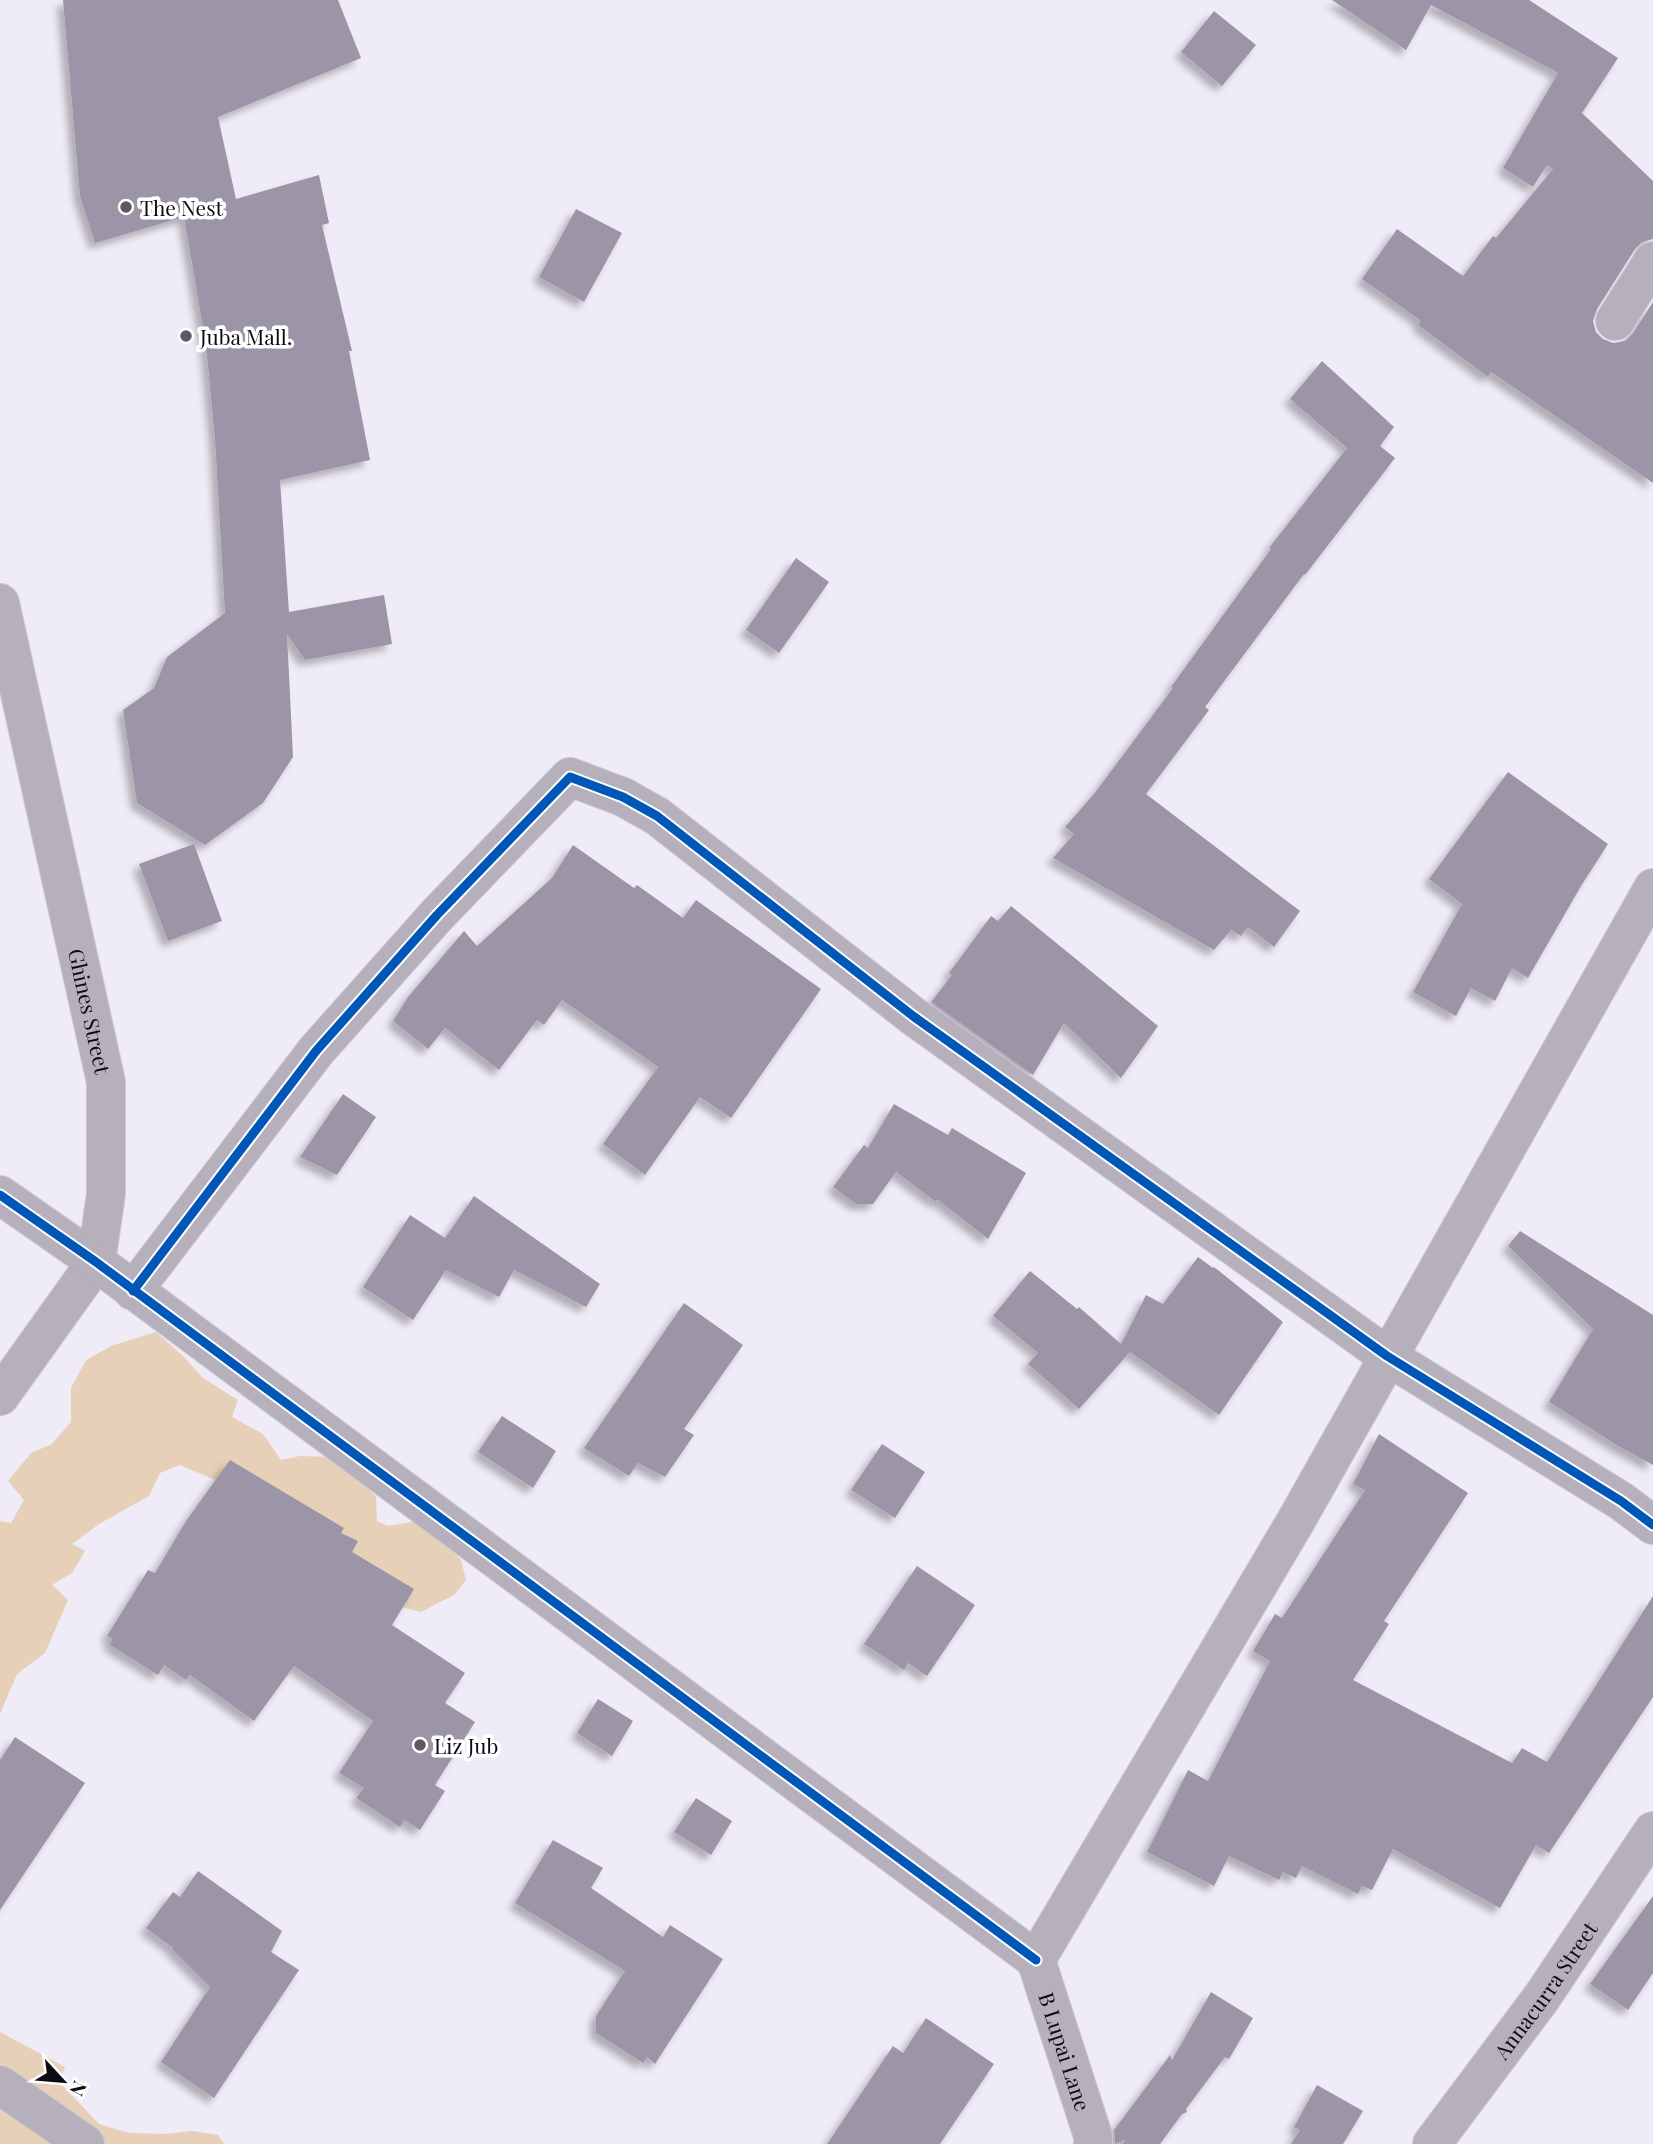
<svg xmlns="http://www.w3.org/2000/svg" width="1653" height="2144" font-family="'Playfair Display',serif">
	<defs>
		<filter id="shadow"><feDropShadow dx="-6" dy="6" stdDeviation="3.5" flood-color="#0004"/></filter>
	</defs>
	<rect width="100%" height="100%" fill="#efebf7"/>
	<g fill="#e6d0b8">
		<path d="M 156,1332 L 183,1356 L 203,1378 L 238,1400 L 232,1417 L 263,1434 L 281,1460 L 300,1456 L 331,1457 L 359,1474 L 376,1497 L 377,1521 L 388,1526 L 424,1520 L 461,1560 L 466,1580 L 454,1595 L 421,1612 L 398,1606 L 218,1481 L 180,1465 L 160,1473 L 149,1496 L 99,1524 L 72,1544 L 85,1551 L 72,1573 L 52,1585 L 68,1600 L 45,1653 L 17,1674 L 0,1714 L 0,1521 L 11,1523 L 24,1500 L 8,1481 L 31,1453 L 52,1444 L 71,1422 L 71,1388 L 86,1360 L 111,1346 Z"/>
		<path d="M 0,2032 L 65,2067 L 59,2082 L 99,2124 L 129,2133 L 165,2134 L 192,2131 L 218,2135 L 224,2144 L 0,2144 Z"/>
	</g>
	<g fill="#9c95a7" filter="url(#shadow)">
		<path d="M 63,0 L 338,0 L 361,58 L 218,117 L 236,199 L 319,175 L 329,223 L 322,225 L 352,351 L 349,351 L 370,460 L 280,480 L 289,612 L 384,595 L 392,644 L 305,660 L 287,634 L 293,757 L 263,803 L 205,845 L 137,803 L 123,710 L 154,688 L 167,657 L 225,613 L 215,439 L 206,345 L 184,217 L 95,243 L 80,196 Z"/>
		<path d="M 1332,0 L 1529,0 L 1618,58 L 1582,113 L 1653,181 L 1653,239 L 1642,242 L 1635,249 L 1597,309 L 1593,321 L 1596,332 L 1603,339 L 1613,343 L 1625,341 L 1633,333 L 1653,302 L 1653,483 L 1491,372 L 1488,377 L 1418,325 L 1421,321 L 1362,279 L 1397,229 L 1463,276 L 1493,236 L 1496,238 L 1553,169 L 1547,165 L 1533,187 L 1503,168 L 1558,73 L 1431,5 L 1406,50 Z"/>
		<path d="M 1214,11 L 1256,45 L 1222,86 L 1181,52 Z"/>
		<path d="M 576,209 L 622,233 L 584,302 L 539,277 Z"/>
		<path d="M 1322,361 L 1394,427 L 1380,446 L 1395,458 L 1305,575 L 1304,574 L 1205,707 L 1209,710 L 1146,794 L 1300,911 L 1274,947 L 1248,927 L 1241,936 L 1231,930 L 1214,950 L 1053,858 L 1074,834 L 1065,827 L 1094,794 L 1173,688 L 1171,687 L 1271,549 L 1269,548 L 1347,448 L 1290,399 Z"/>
		<path d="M 796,558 L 829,582 L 779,653 L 746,630 Z"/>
		<path d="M 1508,772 L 1608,844 L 1581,886 L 1528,978 L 1512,968 L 1495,1001 L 1471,988 L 1456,1016 L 1413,992 L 1462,904 L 1429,879 Z"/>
		<path d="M 194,844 L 222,921 L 168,941 L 139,864 Z"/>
		<path d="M 573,845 L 634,888 L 637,885 L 683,918 L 696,900 L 821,989 L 731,1118 L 700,1097 L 645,1175 L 603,1144 L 658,1067 L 562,1000 L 544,1025 L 537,1020 L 499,1070 L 445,1028 L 428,1049 L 393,1021 L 408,997 L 464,931 L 477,946 L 552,878 Z"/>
		<path d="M 1011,906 L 1158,1026 L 1121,1078 L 1064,1023 L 1033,1075 L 931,1002 L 952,975 L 949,973 L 991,916 L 998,921 Z"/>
		<path d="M 343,1094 L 376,1117 L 337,1175 L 300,1157 Z"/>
		<path d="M 894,1104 L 948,1135 L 952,1128 L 1026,1173 L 988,1239 L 937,1199 L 936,1202 L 896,1172 L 873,1204 L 856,1204 L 833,1187 L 864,1145 L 868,1148 Z"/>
		<path d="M 474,1196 L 600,1284 L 586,1307 L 514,1270 L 499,1297 L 446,1270 L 413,1320 L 363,1287 L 410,1215 L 445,1238 Z"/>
		<path d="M 1520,1231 L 1653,1315 L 1653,1465 L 1618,1446 L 1549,1402 L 1593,1329 L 1508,1246 Z"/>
		<path d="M 1198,1257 L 1213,1268 L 1214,1267 L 1283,1322 L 1219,1415 L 1130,1352 L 1079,1409 L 1028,1364 L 1038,1353 L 993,1316 L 1030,1271 L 1077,1309 L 1079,1307 L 1121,1344 L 1146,1295 L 1163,1304 Z"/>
		<path d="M 684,1303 L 743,1345 L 684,1429 L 694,1435 L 665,1477 L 638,1463 L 629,1476 L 584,1448 Z"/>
		<path d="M 502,1416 L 556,1451 L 533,1488 L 478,1452 Z"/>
		<path d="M 1379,1434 L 1468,1493 L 1384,1621 L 1389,1624 L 1353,1680 L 1512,1763 L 1522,1748 L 1547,1762 L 1653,1596 L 1653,1697 L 1549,1853 L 1536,1845 L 1500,1908 L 1393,1849 L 1372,1890 L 1362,1886 L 1358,1894 L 1302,1866 L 1296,1878 L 1283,1872 L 1279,1880 L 1229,1856 L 1214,1886 L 1147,1852 L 1188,1770 L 1208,1781 L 1270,1661 L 1253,1651 L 1275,1614 L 1282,1618 L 1365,1490 L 1353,1484 Z"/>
		<path d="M 882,1444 L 925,1472 L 895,1518 L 851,1490 Z"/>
		<path d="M 230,1460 L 344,1528 L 341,1533 L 358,1541 L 352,1552 L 414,1589 L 392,1625 L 465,1673 L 445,1703 L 475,1722 L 435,1785 L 445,1791 L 420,1830 L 404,1820 L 400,1827 L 356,1798 L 364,1788 L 339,1773 L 373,1721 L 294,1666 L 254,1721 L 190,1675 L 186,1680 L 164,1665 L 158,1675 L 110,1645 L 112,1639 L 107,1636 L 148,1570 L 155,1573 L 186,1521 Z"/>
		<path d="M 917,1566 L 975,1605 L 927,1676 L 908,1663 L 904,1670 L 864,1644 Z"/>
		<path d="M 598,1699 L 633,1721 L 612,1756 L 577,1733 Z"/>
		<path d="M 15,1737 L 85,1783 L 0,1910 L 0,1760 Z"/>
		<path d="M 696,1798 L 732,1821 L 711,1855 L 674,1832 Z"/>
		<path d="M 553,1840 L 603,1868 L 591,1888 L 663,1937 L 670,1925 L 723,1959 L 655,2064 L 647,2057 L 643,2063 L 596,2033 L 596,2016 L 625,1971 L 515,1903 Z"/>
		<path d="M 198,1871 L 282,1931 L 271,1952 L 299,1970 L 214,2098 L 161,2062 L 210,1987 L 172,1949 L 173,1948 L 146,1928 L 173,1892 L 180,1897 Z"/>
		<path d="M 1653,1896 L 1653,1973 L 1628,2010 L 1590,1984 Z"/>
		<path d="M 1211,1992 L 1253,2018 L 1229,2059 L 1225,2057 L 1186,2109 L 1187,2112 L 1182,2114 L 1160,2144 L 1123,2144 L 1125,2140 L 1115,2144 L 1114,2130 L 1170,2055 L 1172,2060 Z"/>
		<path d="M 926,2018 L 994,2064 L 940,2144 L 827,2144 L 893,2046 L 903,2053 Z"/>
		<path d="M 1317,2085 L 1363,2111 L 1343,2144 L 1291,2144 L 1300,2130 L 1294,2127 Z"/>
	</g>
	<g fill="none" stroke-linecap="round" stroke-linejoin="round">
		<defs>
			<g id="street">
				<path d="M 1615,321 L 1653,261"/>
				<path id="s1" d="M 0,603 L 106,1082 L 106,1194 L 96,1262 L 0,1396"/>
				<path d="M 0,1195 L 96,1262 L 1036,1960"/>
				<path d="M 133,1291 L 316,1051 L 437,915 L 570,777 L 623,797 L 657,816 L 913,1016 L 1387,1356 L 1621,1501 L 1653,1525"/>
				<path d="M 1036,1960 L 1297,1519 L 1653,888"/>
				<path id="s2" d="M 1036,1960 L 1093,2136 L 1093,2144"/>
				<path d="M 0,2085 L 85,2144"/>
				<path id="s3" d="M 1432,2144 L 1542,1997 L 1653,1831"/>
			</g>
		</defs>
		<use href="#street" stroke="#ccc8d2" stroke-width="40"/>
		<use href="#street" stroke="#b5b0bc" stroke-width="38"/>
		<defs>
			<g id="cycleway">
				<path d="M 0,1195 L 96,1262 L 1036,1960"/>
				<path d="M 133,1291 L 316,1051 L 437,915 L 570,777 L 623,797 L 657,816 L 913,1016 L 1387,1356 L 1621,1501 L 1653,1525"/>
			</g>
		</defs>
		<use href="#cycleway" stroke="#fff" stroke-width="13"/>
		<use href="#cycleway" stroke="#0057b8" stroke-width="9"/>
	</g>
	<g fill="#5d5963" stroke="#fff" stroke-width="2.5">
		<circle cx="126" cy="207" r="7"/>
		<circle cx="186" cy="336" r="7"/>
		<circle cx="420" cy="1745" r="7"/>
	</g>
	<g text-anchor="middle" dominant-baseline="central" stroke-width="7" stroke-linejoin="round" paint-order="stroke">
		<g font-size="21" fill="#0e0a13" stroke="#fff" text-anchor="start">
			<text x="140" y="207">The Nest</text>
			<text x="200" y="336">Juba Mall.</text>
			<text x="434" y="1745">Liz Jub</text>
		</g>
		<g font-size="21" fill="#0e0a13" stroke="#fff">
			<text stroke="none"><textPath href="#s1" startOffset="418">Ghines Street</textPath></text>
			<text stroke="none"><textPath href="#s3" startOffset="191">Annacurra Street</textPath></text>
			<text stroke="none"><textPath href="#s2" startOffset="96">B Lupai Lane</textPath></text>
		</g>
	</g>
	<g transform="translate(63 2081) rotate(116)" stroke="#ffffff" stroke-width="5" paint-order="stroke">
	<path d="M0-5L12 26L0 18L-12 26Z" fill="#0e0a13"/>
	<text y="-10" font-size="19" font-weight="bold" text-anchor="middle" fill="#0e0a13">N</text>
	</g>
</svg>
